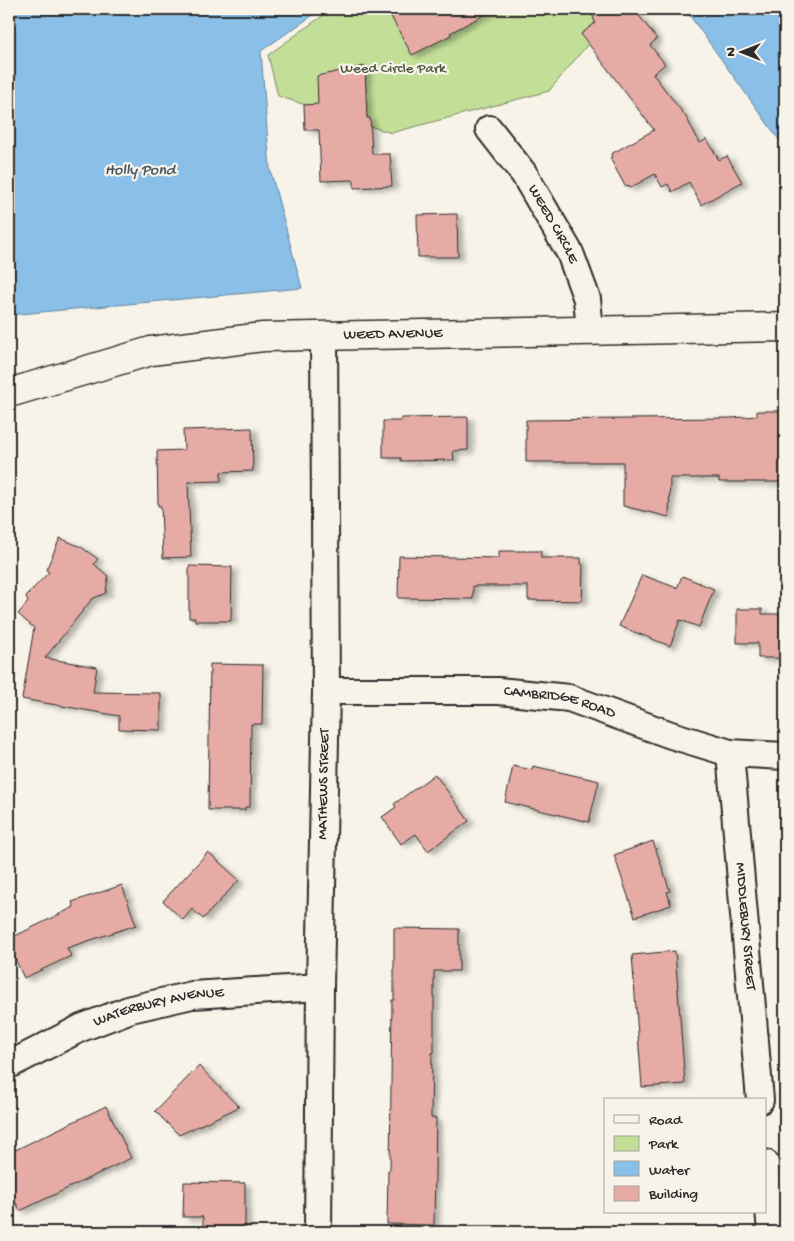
<svg xmlns="http://www.w3.org/2000/svg" width="794" height="1241" font-family="'Gochi Hand',sans-serif">
	<defs>
		<filter id="shadow"><feDropShadow dx="5.5" dy="3" stdDeviation="2.5" flood-color="#0004"/></filter>
	</defs>
	<rect width="100%" height="100%" fill="#f7f3e8"/>
	<filter id="ink" filterUnits="userSpaceOnUse"><feTurbulence type="fractalNoise" baseFrequency=".02" numOctaves="2"/><feDisplacementMap in="SourceGraphic" scale="10" xChannelSelector="R" yChannelSelector="G"/><feConvolveMatrix kernelMatrix="1 2 1 2 8 2 1 2 1" color-interpolation-filters="sRGB"/></filter>
	<g filter="url(#ink)">
		<path fill="#c3df97" stroke="#778561" d="M 332,9 L 605,9 L 598,32 L 549,91 L 391,133 L 278,96 L 268,55 Z"/>
		<g fill="#8abfe7" stroke="#64849c">
			<path d="M 9,9 L 322,9 L 261,51 L 270,169 L 302,288 L 9,315 Z"/>
			<path d="M 685,9 L 785,9 L 785,148 Z"/>
		</g>
		<g fill="#e6aba5" stroke="#2b2b2b" filter="url(#shadow)">
			<path d="M 387,9 L 495,9 L 450,33 L 451,35 L 412,55 Z"/>
			<path d="M 591,9 L 634,9 L 657,39 L 650,45 L 665,64 L 653,74 L 686,117 L 700,143 L 707,139 L 719,160 L 727,156 L 742,182 L 701,205 L 689,182 L 672,192 L 668,184 L 662,187 L 655,174 L 630,188 L 628,185 L 625,186 L 610,158 L 612,157 L 611,154 L 654,130 L 581,34 L 595,23 Z"/>
			<path d="M 365,66 L 367,118 L 370,118 L 372,154 L 390,154 L 392,186 L 354,188 L 354,180 L 321,181 L 319,130 L 305,130 L 304,105 L 318,104 L 317,76 Z"/>
			<path d="M 457,214 L 458,257 L 418,257 L 417,215 Z"/>
			<path d="M 757,411 L 785,411 L 785,453 L 782,453 L 782,482 L 719,482 L 719,478 L 670,478 L 669,517 L 623,506 L 623,462 L 526,462 L 526,420 L 731,418 L 757,416 Z"/>
			<path d="M 468,417 L 468,450 L 453,451 L 454,460 L 401,461 L 401,458 L 383,458 L 383,421 L 401,421 L 401,418 Z"/>
			<path d="M 252,428 L 253,471 L 221,472 L 221,481 L 188,482 L 191,557 L 163,558 L 161,506 L 158,506 L 157,451 L 184,450 L 183,430 Z"/>
			<path d="M 60,538 L 81,547 L 98,559 L 94,564 L 108,576 L 106,593 L 92,599 L 45,658 L 97,667 L 93,692 L 161,693 L 161,730 L 119,729 L 119,716 L 22,699 L 34,628 L 18,614 L 28,602 L 26,596 L 49,572 L 46,570 Z"/>
			<path d="M 499,551 L 541,551 L 541,558 L 581,558 L 581,564 L 583,565 L 582,601 L 528,600 L 528,586 L 473,586 L 473,599 L 398,598 L 399,556 L 499,558 Z"/>
			<path d="M 189,566 L 232,567 L 231,621 L 195,621 L 195,618 L 189,618 Z"/>
			<path d="M 642,575 L 677,588 L 682,576 L 714,589 L 699,627 L 680,620 L 670,646 L 619,626 Z"/>
			<path d="M 737,609 L 762,609 L 762,614 L 785,614 L 785,658 L 758,658 L 758,643 L 737,643 Z"/>
			<path d="M 210,664 L 263,665 L 262,724 L 251,724 L 250,807 L 245,807 L 245,810 L 208,810 Z"/>
			<path d="M 513,766 L 532,770 L 533,766 L 599,781 L 589,822 L 505,802 Z"/>
			<path d="M 435,774 L 469,821 L 428,851 L 416,834 L 401,844 L 382,817 L 396,807 L 394,804 Z"/>
			<path d="M 653,841 L 670,891 L 667,892 L 671,905 L 635,917 L 614,855 Z"/>
			<path d="M 208,852 L 239,880 L 203,919 L 192,909 L 183,920 L 163,901 Z"/>
			<path d="M 122,885 L 136,925 L 67,948 L 71,956 L 24,978 L 9,946 L 9,939 L 74,907 L 72,902 Z"/>
			<path d="M 394,928 L 459,929 L 459,971 L 434,971 L 434,1053 L 432,1053 L 431,1118 L 436,1118 L 434,1225 L 387,1224 L 388,1170 L 390,1170 L 392,1000 L 394,1000 Z"/>
			<path d="M 675,951 L 685,1084 L 642,1087 L 632,955 Z"/>
			<path d="M 199,1066 L 239,1107 L 179,1135 L 155,1111 Z"/>
			<path d="M 106,1106 L 131,1158 L 20,1211 L 17,1204 L 9,1207 L 9,1153 Z"/>
			<path d="M 184,1182 L 245,1183 L 245,1232 L 203,1232 L 203,1217 L 183,1217 Z"/>
		</g>
		<g fill="none" stroke-linecap="round" stroke-linejoin="round">
			<defs>
				<g id="street">
					<path id="s1" d="M 489,129 L 524,174 L 570,253 L 587,299 L 590,330"/>
					<path id="s2" d="M 326,691 L 498,691 L 569,698 L 671,735 L 730,753 L 785,756"/>
					<path id="s3" d="M 730,753 L 760,1100"/>
					<path id="s4" d="M 9,1065 L 81,1028 L 131,1009 L 192,995 L 320,987"/>
					<path d="M 765,1163 L 771,1232"/>
					<path id="s5" d="M 318,1232 L 320,987 L 326,691 L 324,336"/>
				</g>
				<g id="secondary">
					<path id="s6" d="M 9,393 L 151,351 L 263,337 L 785,327"/>
				</g>
			</defs>
			<use href="#street" stroke="#2b2b2b" stroke-width="30"/>
			<use href="#secondary" stroke="#2b2b2b" stroke-width="31"/>
			<use href="#street" stroke="#f7f3e8" stroke-width="26"/>
			<use href="#secondary" stroke="#f7f3e8" stroke-width="28"/>
		</g>
	</g>
	<g text-anchor="middle" dominant-baseline="central" stroke-width="4.5" stroke-linejoin="round" paint-order="stroke">
		<g font-size="15" fill="#515846" stroke="#f7f3e8">
			<text x="393" y="69">Weed Circle Park</text>
		</g>
		<g font-size="15" fill="#2b2b2b" stroke="#f7f3e8">
			<text stroke="none"><textPath href="#s1" startOffset="115">WEED CIRCLE</textPath></text>
			<text stroke="none"><textPath href="#s6" startOffset="391">WEED AVENUE</textPath></text>
			<text stroke="none"><textPath href="#s2" startOffset="235">CAMBRIDGE ROAD</textPath></text>
			<text stroke="none"><textPath href="#s5" startOffset="448">MATHEWS STREET</textPath></text>
			<text stroke="none"><textPath href="#s3" startOffset="174">MIDDLEBURY STREET</textPath></text>
			<text stroke="none"><textPath href="#s4" startOffset="162">WATERBURY AVENUE</textPath></text>
		</g>
		<g font-size="16" font-style="italic" fill="#485763" stroke="#f7f3e8">
			<text x="140" y="171">Holly Pond</text>
		</g>
	</g>
	<rect width="794" height="1241" fill="none" stroke="#f7f3e8" stroke-width="30"/>
	<rect x="15" y="15" width="764" height="1211" fill="none" stroke="#2b2b2b" stroke-width="2" filter="url(#ink)"/>
	<rect x="604" y="1098" width="162" height="115" fill="#f7f3e8" stroke="#a5a39c"/>
	<rect x="614" y="1115" width="25" height="8" fill="#f7f3e8" stroke="#a5a39c"/>
	<text x="649" y="1124" font-size="15" fill="#2b2b2b">Road</text>
	<rect x="614" y="1136" width="25" height="15" fill="#c3df97" stroke="#a5a39c"/>
	<text x="649" y="1148" font-size="15" fill="#2b2b2b">Park</text>
	<rect x="614" y="1161" width="25" height="15" fill="#8abfe7" stroke="#a5a39c"/>
	<text x="649" y="1174" font-size="15" fill="#2b2b2b">Water</text>
	<rect x="614" y="1186" width="25" height="15" fill="#e6aba5" stroke="#a5a39c"/>
	<text x="649" y="1198" font-size="15" fill="#2b2b2b">Building</text>
	<g transform="translate(742 52) rotate(270)" stroke="#f7f3e8" stroke-width="4" paint-order="stroke">
	<path d="M0-4L9 19L0 12L-9 19Z" fill="#2b2b2b"/>
	<text y="-8" font-size="14" font-weight="bold" text-anchor="middle" fill="#2b2b2b">N</text>
	</g>
</svg>
